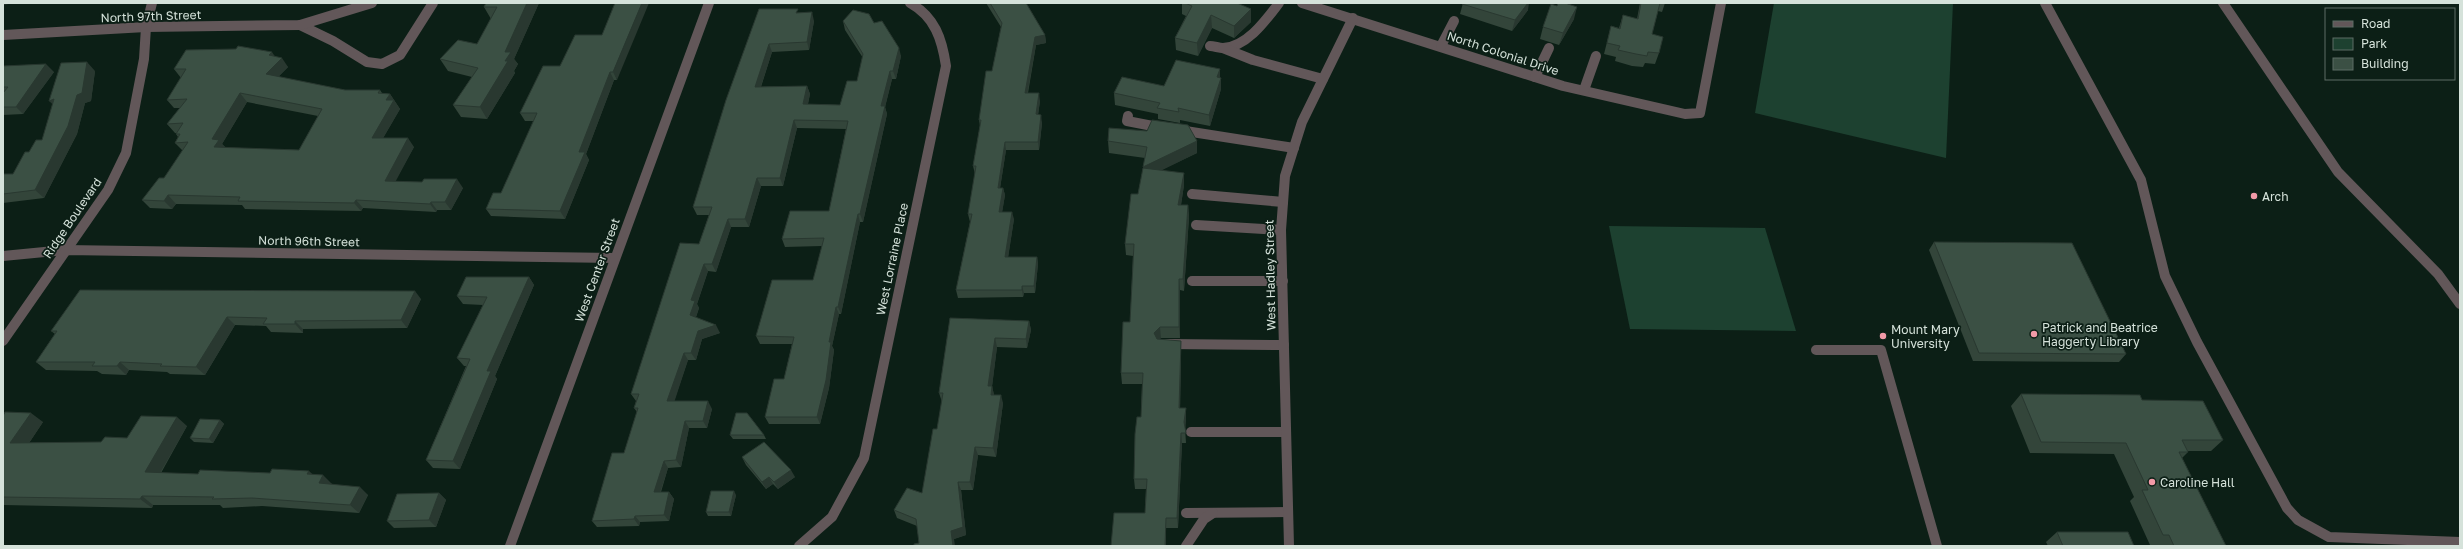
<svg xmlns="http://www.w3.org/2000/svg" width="2463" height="549" font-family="'Golos Text',sans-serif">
	<rect width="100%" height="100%" fill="#0c1f16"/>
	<g fill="#1d4130">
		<path d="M 1774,3 L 1953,3 L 1946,158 L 1755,113 Z"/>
		<path d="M 1609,226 L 1765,228 L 1796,331 L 1630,329 Z"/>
	</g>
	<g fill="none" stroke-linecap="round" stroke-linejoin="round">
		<g stroke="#625759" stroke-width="10">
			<path d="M 1302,3 L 1563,86 L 1685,114 L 1700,113 L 1721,3"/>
			<path d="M 2045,3 L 2141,180 L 2165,276 L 2197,342 L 2287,508 L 2298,520 L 2329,537 L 2460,542"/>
			<path d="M 2223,3 L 2338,172 L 2438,274 L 2460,304"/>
			<path d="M 300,25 L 333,41 L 367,62 L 382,64 L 400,55 L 433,3"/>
			<path d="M 3,35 L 146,27 L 300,25 L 372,3"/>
			<path d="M 1210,46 C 1214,46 1219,48 1223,48 C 1247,47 1266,20 1279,3"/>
			<path d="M 1441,46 L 1454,21"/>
			<path d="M 1223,48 L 1253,60 L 1323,79"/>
			<path d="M 1535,77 L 1549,48"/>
			<path d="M 1584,90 L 1596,56"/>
			<path d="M 1128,116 L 1127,121 L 1163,128"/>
			<path d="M 1179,130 L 1294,148"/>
			<path d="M 1192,194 L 1283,202"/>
			<path d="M 1196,225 L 1281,230"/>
			<path d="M 3,256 L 65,250 L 615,258"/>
			<path d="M 1192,281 L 1283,281"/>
			<path d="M 3,341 L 108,190 L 126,153 L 144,59 L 146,27 L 152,3"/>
			<path d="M 1167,344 L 1284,345"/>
			<path d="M 1816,350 L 1881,350 L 1937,546"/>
			<path d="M 1191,432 L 1286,432"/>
			<path d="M 1186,513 L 1288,512"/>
			<path d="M 510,546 L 709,3"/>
			<path d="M 799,546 L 832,517 L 864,458 L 946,66 C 942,39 935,17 910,3"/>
			<path d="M 1186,546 L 1204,519 L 1213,513"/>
			<path d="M 1289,546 L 1281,230 L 1285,176 L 1302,122 L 1353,18"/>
		</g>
	</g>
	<g fill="#33453a" fill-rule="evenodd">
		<path d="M 486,3 L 539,3 L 514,59 L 518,64 L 514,71 L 515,73 L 487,119 L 461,117 L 453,105 L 472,77 L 448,71 L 440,59 L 477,44 L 491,19 L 484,7 Z"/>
		<path d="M 986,3 L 1026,3 L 1045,35 L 1046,43 L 1036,45 L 1028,93 L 1040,101 L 1038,115 L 1042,123 L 1039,150 L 1006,150 L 1000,188 L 1003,188 L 1005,195 L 1002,212 L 1014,219 L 1008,257 L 1037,257 L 1038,264 L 1035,293 L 1024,293 L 1023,297 L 958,298 L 956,290 L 970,222 L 968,214 L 975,174 L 973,166 L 980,126 L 979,120 L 992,71 L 1001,27 Z"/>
		<path d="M 1182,3 L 1237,3 L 1251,9 L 1251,22 L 1234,38 L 1212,28 L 1198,56 L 1176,50 L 1175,38 L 1186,16 L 1182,14 Z"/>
		<path d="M 1463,3 L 1528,10 L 1512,31 L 1460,14 Z"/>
		<path d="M 1640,3 L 1665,3 L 1662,12 L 1658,11 L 1652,34 L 1659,53 L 1655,64 L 1645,63 L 1643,67 L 1632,66 L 1615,61 L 1616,57 L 1604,54 L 1611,26 L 1619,28 L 1623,15 L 1637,19 Z"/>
		<path d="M 759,9 L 799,13 L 814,21 L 809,50 L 772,52 L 761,87 L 807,86 L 810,94 L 808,104 L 840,105 L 857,81 L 863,58 L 845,30 L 843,21 L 874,23 L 901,56 L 896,79 L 892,79 L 885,107 L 887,114 L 863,222 L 860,222 L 841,314 L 839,314 L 832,346 L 834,350 L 829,388 L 820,424 L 769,424 L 765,417 L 784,379 L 792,344 L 760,344 L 756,336 L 813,280 L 822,246 L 785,247 L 782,239 L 829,211 L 846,129 L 797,128 L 783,186 L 761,186 L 749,227 L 731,227 L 716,272 L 708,271 L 697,304 L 699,308 L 696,317 L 720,333 L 702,339 L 696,360 L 688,360 L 674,401 L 712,409 L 707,428 L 689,428 L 681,467 L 668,468 L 661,492 L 669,492 L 674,499 L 669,521 L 640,522 L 639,526 L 597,527 L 592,521 L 624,453 L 637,412 L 634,408 L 636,401 L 631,394 L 699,244 L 709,215 L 697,215 L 693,207 Z"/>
		<path d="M 1574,19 L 1559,45 L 1540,39 L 1543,27 Z"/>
		<path d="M 602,35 L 617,80 L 614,80 L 586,154 L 589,160 L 565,219 L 491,216 L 486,209 L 501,193 L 534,121 L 525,121 L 520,113 Z"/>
		<path d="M 275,57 L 288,67 L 278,77 L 345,90 L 380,90 L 382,93 L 390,94 L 400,109 L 383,138 L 414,147 L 395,181 L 463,188 L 451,210 L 437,210 L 436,212 L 363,208 L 361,211 L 245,209 L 242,205 L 176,204 L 172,209 L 150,208 L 142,200 L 164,178 L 183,151 L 175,143 L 178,137 L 176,134 L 177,133 L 175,133 L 167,124 L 180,108 L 174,108 L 167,100 L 181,78 L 174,69 ZM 247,102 L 318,116 L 299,150 L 226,148 L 222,144 Z"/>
		<path d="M 3,66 L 54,72 L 23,114 L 3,115 Z"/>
		<path d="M 1220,69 L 1220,78 L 1221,78 L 1221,89 L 1210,126 L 1180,120 L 1180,123 L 1158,119 L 1158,114 L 1115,105 L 1114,93 L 1164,86 Z"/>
		<path d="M 95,71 L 91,101 L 85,103 L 77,134 L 44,198 L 3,203 L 3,174 L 13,174 L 29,152 L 42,140 Z"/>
		<path d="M 1108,141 L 1197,141 L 1197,153 L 1161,170 L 1184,185 L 1181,205 L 1188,205 L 1189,217 L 1184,291 L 1180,290 L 1180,338 L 1161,338 L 1159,339 L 1181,341 L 1181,352 L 1180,408 L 1186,408 L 1186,418 L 1185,428 L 1186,443 L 1182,443 L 1178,528 L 1166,528 L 1166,546 L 1111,546 L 1145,513 L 1146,489 L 1135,489 L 1134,479 L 1141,417 L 1142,384 L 1122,384 L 1121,373 L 1130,322 L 1133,256 L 1126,255 L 1125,244 L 1138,194 L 1145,158 L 1109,153 Z"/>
		<path d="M 1934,242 L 2126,354 L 2119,362 L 1973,361 L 1929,250 Z"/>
		<path d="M 529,277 L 534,285 L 495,376 L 497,379 L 460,469 L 433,468 L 426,460 L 466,366 L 464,366 L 457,358 L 483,305 L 463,304 L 457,296 Z"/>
		<path d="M 421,299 L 407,328 L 303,329 L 303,333 L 271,332 L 266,326 L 235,325 L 205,375 L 170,374 L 167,372 L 129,370 L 126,375 L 102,374 L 97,371 L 46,370 L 36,362 L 55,334 L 51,331 Z"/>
		<path d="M 950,318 L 1029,321 L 1031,330 L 1027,348 L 997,347 L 992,386 L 994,395 L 1003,403 L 996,457 L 978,455 L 973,490 L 961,490 L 966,535 L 954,539 L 919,543 L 917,526 L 897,518 L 894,510 L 922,493 L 937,429 L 942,402 L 939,393 Z"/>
		<path d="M 2021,394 L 2142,400 L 2223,440 L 2211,451 L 2188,451 L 2188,452 L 2182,458 L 2226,546 L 2157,546 L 2157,545 L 2150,545 L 2130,501 L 2134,497 L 2114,454 L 2030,453 L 2011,406 Z"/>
		<path d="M 3,416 L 43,422 L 29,443 L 101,442 L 127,438 L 187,426 L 161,473 L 198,474 L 313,475 L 332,484 L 368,495 L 359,513 L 262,506 L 223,508 L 220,505 L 153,505 L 152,508 L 3,505 Z"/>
		<path d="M 220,420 L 224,424 L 213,443 L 194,442 L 190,438 Z"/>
		<path d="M 730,435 L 764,435 L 766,439 L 733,439 Z"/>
		<path d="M 742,457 L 795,477 L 778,489 L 773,484 L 766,489 L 746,465 Z"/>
		<path d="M 439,493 L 446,500 L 436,527 L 394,528 L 387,521 Z"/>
		<path d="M 736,495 L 731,516 L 708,516 L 706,512 Z"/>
		<path d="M 2057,532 L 2134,546 L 2048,546 L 2046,542 Z"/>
	</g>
	<g fill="#293830">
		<path d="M 3,3 L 14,3 L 3,5 Z"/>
		<path d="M 527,3 L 539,3 L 514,59 L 518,64 L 514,71 L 515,73 L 487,119 L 480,107 L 505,61 L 505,52 Z"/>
		<path d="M 642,3 L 649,3 L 617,80 L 613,72 Z"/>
		<path d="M 1528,3 L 1529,3 L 1528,10 L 1512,31 L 1515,20 Z"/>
		<path d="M 1577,7 L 1574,19 L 1559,45 L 1563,33 Z"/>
		<path d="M 1251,9 L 1251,22 L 1234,38 L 1234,26 Z"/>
		<path d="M 812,12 L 814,21 L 809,50 L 807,42 Z"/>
		<path d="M 1211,15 L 1212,28 L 1198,56 L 1197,43 Z"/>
		<path d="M 1045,35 L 1046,43 L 1036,45 L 1026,101 L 1025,93 L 1035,37 Z"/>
		<path d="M 769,44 L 772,52 L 758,95 L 755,87 Z"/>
		<path d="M 899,48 L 901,56 L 896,79 L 893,71 Z"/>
		<path d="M 272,52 L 278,61 L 269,55 Z"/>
		<path d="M 282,58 L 288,67 L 272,83 L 266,74 Z"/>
		<path d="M 87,62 L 95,71 L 91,101 L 85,103 L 77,134 L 44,198 L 35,190 L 77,95 Z"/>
		<path d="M 46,64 L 54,72 L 23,114 L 16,107 Z"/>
		<path d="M 1220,69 L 1220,80 L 1217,77 Z"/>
		<path d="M 890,71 L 892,79 L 885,107 L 887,114 L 863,222 L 860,214 L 881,106 Z"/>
		<path d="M 610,72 L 614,80 L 586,154 L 589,160 L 565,219 L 560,211 L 579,152 Z"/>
		<path d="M 1221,78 L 1221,89 L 1210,126 L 1209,115 Z"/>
		<path d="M 807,86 L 810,94 L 806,112 L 803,104 Z"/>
		<path d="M 240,93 L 247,102 L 222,144 L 226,148 L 214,147 L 212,139 Z"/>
		<path d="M 1039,93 L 1040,101 L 1037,122 L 1036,114 Z"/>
		<path d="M 390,94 L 400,109 L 378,147 L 372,138 L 386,100 Z"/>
		<path d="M 54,99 L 58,109 L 49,101 Z"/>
		<path d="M 1041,115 L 1042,123 L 1039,150 L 1038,142 Z"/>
		<path d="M 794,120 L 797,128 L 783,186 L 780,178 Z"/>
		<path d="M 408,138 L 414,147 L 391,190 L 385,181 Z"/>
		<path d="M 1197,141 L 1197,153 L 1144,179 L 1143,167 Z"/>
		<path d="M 1005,142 L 1006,150 L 999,195 L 998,188 Z"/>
		<path d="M 1184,173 L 1184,185 L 1179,217 L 1178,205 Z"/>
		<path d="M 757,178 L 761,186 L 749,227 L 745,219 Z"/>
		<path d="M 457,179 L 463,188 L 451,210 L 445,202 Z"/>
		<path d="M 1003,188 L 1005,195 L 1001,219 L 999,212 Z"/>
		<path d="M 168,195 L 176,204 L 172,209 L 164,201 Z"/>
		<path d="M 356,200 L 363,208 L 361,211 L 354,203 Z"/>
		<path d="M 431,202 L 437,210 L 436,212 L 430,204 Z"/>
		<path d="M 1188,205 L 1189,217 L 1184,291 L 1183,279 Z"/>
		<path d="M 1012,212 L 1014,219 L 1007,265 L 1005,257 Z"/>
		<path d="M 858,214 L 860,222 L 841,314 L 838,307 Z"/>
		<path d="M 728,219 L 731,227 L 716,272 L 712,264 Z"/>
		<path d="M 1037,257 L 1038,264 L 1035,293 L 1034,286 Z"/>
		<path d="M 704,264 L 708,271 L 697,304 L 699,308 L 694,323 L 690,315 L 691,300 Z"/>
		<path d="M 529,277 L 534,285 L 495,376 L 497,379 L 460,469 L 453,461 L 487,371 Z"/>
		<path d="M 1179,279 L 1180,290 L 1180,338 L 1179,327 Z"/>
		<path d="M 1022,286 L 1024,293 L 1023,297 L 1022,290 Z"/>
		<path d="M 415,291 L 421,299 L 407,328 L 401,320 Z"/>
		<path d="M 836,307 L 839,314 L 832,346 L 834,350 L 829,388 L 820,424 L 817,417 L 829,342 Z"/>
		<path d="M 227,317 L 235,325 L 205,375 L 196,367 Z"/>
		<path d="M 295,321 L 303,329 L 303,333 L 295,324 Z"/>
		<path d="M 1029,321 L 1031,330 L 1027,348 L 1026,339 Z"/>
		<path d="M 716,325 L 720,333 L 702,339 L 696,360 L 691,353 L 698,331 Z"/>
		<path d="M 1160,327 L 1161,338 L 1155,344 L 1154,333 Z"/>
		<path d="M 995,338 L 997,347 L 991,395 L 988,386 Z"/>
		<path d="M 1181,341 L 1181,352 L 1180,419 L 1179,408 Z"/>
		<path d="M 684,353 L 688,360 L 672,409 L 667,401 Z"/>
		<path d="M 120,362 L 129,370 L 126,375 L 117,366 Z"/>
		<path d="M 992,386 L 994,395 L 991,395 Z"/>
		<path d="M 1001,395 L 1003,403 L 996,457 L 993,448 Z"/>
		<path d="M 708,401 L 712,409 L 707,428 L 703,421 Z"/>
		<path d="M 1186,408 L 1186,418 L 1185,432 L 1184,422 Z"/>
		<path d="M 31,413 L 43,422 L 23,452 L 10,443 Z"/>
		<path d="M 177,417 L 187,426 L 156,480 L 145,472 Z"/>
		<path d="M 220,420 L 224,424 L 213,443 L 209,439 Z"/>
		<path d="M 685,421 L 689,428 L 681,467 L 676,460 Z"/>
		<path d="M 1181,433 L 1182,443 L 1178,528 L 1177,518 Z"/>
		<path d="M 975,447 L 978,455 L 973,490 L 970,482 Z"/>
		<path d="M 664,461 L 668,468 L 658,499 L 654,492 Z"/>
		<path d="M 791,470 L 795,477 L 778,489 L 774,482 Z"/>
		<path d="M 309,471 L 318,479 L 307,474 Z"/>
		<path d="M 323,475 L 332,484 L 328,492 L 319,483 Z"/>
		<path d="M 769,477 L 773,484 L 766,489 L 762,482 Z"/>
		<path d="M 958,482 L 961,490 L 966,535 L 954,539 L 955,546 L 953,546 L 951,531 Z"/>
		<path d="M 360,487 L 368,495 L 359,513 L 350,505 Z"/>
		<path d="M 734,491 L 736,495 L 731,516 L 729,512 Z"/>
		<path d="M 669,492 L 674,499 L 669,521 L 664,515 Z"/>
		<path d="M 439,493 L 446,500 L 436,527 L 429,520 Z"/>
		<path d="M 142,496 L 153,505 L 152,508 L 140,499 Z"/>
		<path d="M 635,516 L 640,522 L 639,526 L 634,519 Z"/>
		<path d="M 1166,518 L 1166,546 L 1165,546 Z"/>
	</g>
	<g fill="#3b5044" stroke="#293830" fill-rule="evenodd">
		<path d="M 486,3 L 527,3 L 505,52 L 511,52 L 505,61 L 508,61 L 480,107 L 453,105 L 478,68 L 440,59 L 458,40 L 477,44 L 497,7 L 484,7 Z"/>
		<path d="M 615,3 L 642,3 L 613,72 L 610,72 L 579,152 L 585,152 L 560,211 L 486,209 L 493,193 L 501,193 L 537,113 L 520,113 L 543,66 L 560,66 L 575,35 L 602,35 Z"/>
		<path d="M 990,3 L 1026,3 L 1045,35 L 1035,37 L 1025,93 L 1039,93 L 1036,114 L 1041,115 L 1038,142 L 1005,142 L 998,188 L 1003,188 L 999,212 L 1012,212 L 1005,257 L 1037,257 L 1034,286 L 1022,286 L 1022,290 L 956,290 L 972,214 L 968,214 L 976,166 L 973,166 L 981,120 L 979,120 L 986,71 L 992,71 L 1002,23 Z"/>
		<path d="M 1185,3 L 1237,3 L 1251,9 L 1234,26 L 1211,15 L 1197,43 L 1175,38 L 1192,6 Z"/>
		<path d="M 1463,3 L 1528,3 L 1515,20 L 1462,4 Z"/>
		<path d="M 1558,3 L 1565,3 L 1577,7 L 1563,33 L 1543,27 L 1551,4 L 1557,6 Z"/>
		<path d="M 1641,3 L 1660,3 L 1652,34 L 1663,37 L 1659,53 L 1648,52 L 1647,56 L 1636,54 L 1618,50 L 1620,46 L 1607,43 L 1611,26 L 1620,29 L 1623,15 L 1638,19 Z"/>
		<path d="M 759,9 L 798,9 L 796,13 L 812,12 L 807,42 L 769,44 L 755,87 L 807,86 L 803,104 L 840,105 L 847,81 L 857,81 L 863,54 L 843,21 L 853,10 L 869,14 L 874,23 L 882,21 L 899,48 L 893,71 L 890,71 L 881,106 L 885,106 L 860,214 L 858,214 L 838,307 L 836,307 L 829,342 L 831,342 L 826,380 L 817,417 L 765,417 L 774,379 L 784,379 L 794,337 L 756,336 L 772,280 L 813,280 L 824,238 L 782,239 L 790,211 L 829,211 L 848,121 L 794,120 L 780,178 L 757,178 L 745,219 L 728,219 L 712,264 L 704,264 L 691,300 L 695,301 L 690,315 L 716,325 L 698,331 L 691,353 L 684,353 L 667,401 L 708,401 L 703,421 L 685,421 L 676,460 L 664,461 L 654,492 L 669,492 L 664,515 L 635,516 L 634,519 L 592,521 L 612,453 L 624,453 L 638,408 L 634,408 L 639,394 L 631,394 L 680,243 L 699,244 L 712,207 L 693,207 L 726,100 Z"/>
		<path d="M 238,46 L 272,52 L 269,55 L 282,58 L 266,74 L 345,90 L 380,90 L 378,93 L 390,94 L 386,100 L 394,100 L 372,138 L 408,138 L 385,181 L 422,182 L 424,179 L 457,179 L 445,202 L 431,202 L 430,204 L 356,200 L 354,203 L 238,201 L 240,197 L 168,195 L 164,201 L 142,200 L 159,178 L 164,178 L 188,142 L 175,143 L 180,134 L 176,134 L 183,123 L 167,124 L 187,99 L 167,100 L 186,69 L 174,69 L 186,50 L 236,49 ZM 240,93 L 322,109 L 299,150 L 214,147 L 219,140 L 212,139 Z"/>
		<path d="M 1176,60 L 1220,69 L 1217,77 L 1221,78 L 1209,115 L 1178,108 L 1179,112 L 1157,108 L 1160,103 L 1114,93 L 1122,77 L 1164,86 Z"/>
		<path d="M 87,62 L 82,93 L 77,95 L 68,126 L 35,190 L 3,194 L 3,174 L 13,174 L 25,152 L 29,152 L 36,140 L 42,140 L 54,99 L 49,101 L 61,63 Z"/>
		<path d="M 46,64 L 16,107 L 3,107 L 3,93 L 8,87 L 3,87 L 3,66 Z"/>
		<path d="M 1152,120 L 1188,125 L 1197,141 L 1143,167 L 1147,147 L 1108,141 L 1109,128 L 1147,131 Z"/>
		<path d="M 1143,168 L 1184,173 L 1178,205 L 1188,205 L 1183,279 L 1179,279 L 1179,327 L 1160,327 L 1154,333 L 1157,339 L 1181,341 L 1179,408 L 1186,408 L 1184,422 L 1186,433 L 1181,433 L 1177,518 L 1166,518 L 1165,546 L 1111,546 L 1114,513 L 1145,513 L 1147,479 L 1134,479 L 1135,434 L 1137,417 L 1141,417 L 1143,373 L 1121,373 L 1123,322 L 1130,322 L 1134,244 L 1125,244 L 1131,194 L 1138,194 Z"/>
		<path d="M 1934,242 L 2072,243 L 2126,354 L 1979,353 Z"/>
		<path d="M 466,277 L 529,277 L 487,371 L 491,371 L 453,461 L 426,460 L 470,359 L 457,358 L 487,297 L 457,296 Z"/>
		<path d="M 80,290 L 415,291 L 401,320 L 295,321 L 295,324 L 263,324 L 267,318 L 227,317 L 196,367 L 160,366 L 162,364 L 120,362 L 117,366 L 92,366 L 95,362 L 36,362 L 57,331 L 51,331 Z"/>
		<path d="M 950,318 L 1029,321 L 1026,339 L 995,338 L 988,386 L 992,386 L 991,395 L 1001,395 L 993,448 L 975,447 L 970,482 L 958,482 L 963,527 L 951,531 L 953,546 L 914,546 L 914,544 L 919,543 L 916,519 L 894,510 L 907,488 L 922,493 L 933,429 L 937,429 L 943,393 L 939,393 Z"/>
		<path d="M 2021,394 L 2140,395 L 2142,400 L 2203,401 L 2223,440 L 2182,440 L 2188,452 L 2179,452 L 2226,546 L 2174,546 L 2169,535 L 2163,535 L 2142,490 L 2148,490 L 2126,443 L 2041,442 Z"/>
		<path d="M 5,412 L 31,413 L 10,443 L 101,442 L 105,437 L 127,438 L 141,416 L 177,417 L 145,472 L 198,474 L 200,470 L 270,473 L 272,469 L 309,471 L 307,474 L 323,475 L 319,483 L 360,487 L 350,505 L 252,498 L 212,499 L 214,497 L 142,496 L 140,499 L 3,497 L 3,416 Z"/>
		<path d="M 736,413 L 747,413 L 764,435 L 730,435 Z"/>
		<path d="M 200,419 L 220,420 L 209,439 L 190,438 Z"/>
		<path d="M 764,442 L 791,470 L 774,482 L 769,477 L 762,482 L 742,457 Z"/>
		<path d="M 711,491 L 734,491 L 729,512 L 706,512 Z"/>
		<path d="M 439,493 L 429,520 L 387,521 L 397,494 Z"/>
		<path d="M 2057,532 L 2128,532 L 2134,546 L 2063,546 Z"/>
	</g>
	<g fill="#f39aa8" stroke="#0c1f16" stroke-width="1.5">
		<circle cx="2254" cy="196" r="4"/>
		<circle cx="2034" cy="334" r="4"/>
		<circle cx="1883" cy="336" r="4"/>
		<circle cx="2152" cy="482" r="4"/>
	</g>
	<g text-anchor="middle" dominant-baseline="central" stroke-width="3.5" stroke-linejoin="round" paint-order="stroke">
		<g font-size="12" fill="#d5e2da" stroke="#0c1f16">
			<text transform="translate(151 16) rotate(-2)">North 97th Street</text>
			<text transform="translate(1503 53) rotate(18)">North Colonial Drive</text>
			<text transform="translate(72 218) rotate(-56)">Ridge Boulevard</text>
			<text transform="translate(309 241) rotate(1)">North 96th Street</text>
			<text transform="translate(892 259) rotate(-78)">West Lorraine Place</text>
			<text transform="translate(597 270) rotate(-70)">West Center Street</text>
			<text transform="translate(1270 275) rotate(-91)">West Hadley Street</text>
		</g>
		<g font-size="12" fill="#d5e2da" stroke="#0c1f16" text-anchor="start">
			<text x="2262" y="196">Arch</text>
			<text x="2042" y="327">Patrick and Beatrice<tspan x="2042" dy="14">Haggerty Library</tspan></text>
			<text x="1891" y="329">Mount Mary<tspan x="1891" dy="14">University</tspan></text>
			<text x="2160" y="482">Caroline Hall</text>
		</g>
	</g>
	<rect width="2463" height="549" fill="none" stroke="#d5e2da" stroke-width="8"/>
	<rect x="2325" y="8" width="130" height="72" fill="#0c1f16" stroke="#5c6d64"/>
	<rect x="2333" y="21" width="20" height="6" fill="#625759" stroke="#5c6d64"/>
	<text x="2361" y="28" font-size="12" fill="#d5e2da">Road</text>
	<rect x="2333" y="38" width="20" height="12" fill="#1d4130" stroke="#5c6d64"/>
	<text x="2361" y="48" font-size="12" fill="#d5e2da">Park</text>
	<rect x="2333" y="58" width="20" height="12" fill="#3b5044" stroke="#5c6d64"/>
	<text x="2361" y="68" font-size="12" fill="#d5e2da">Building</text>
</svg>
